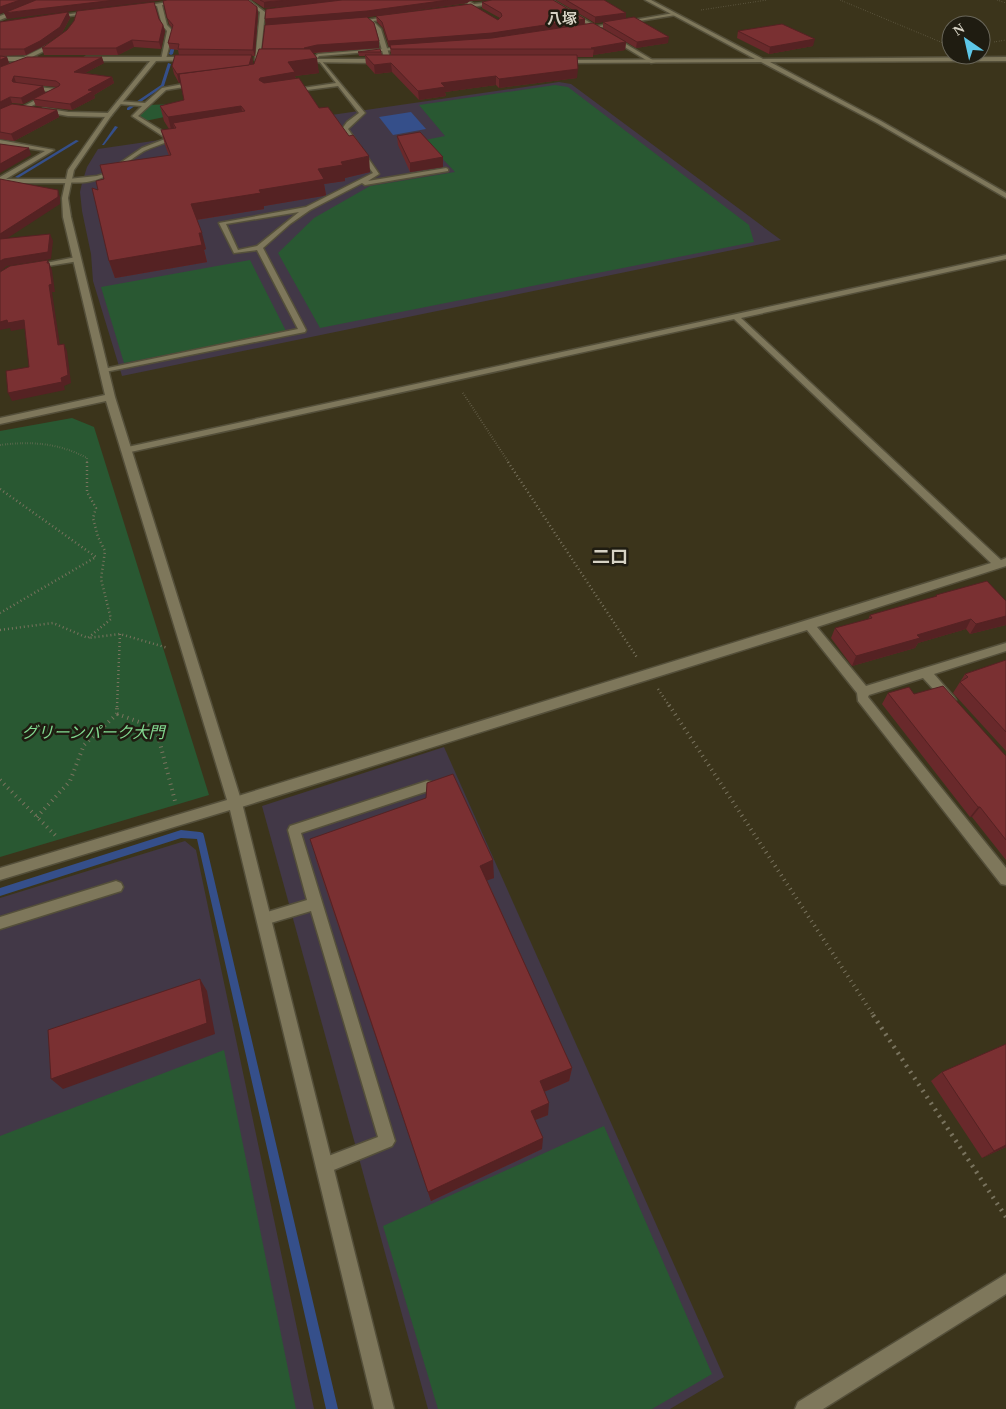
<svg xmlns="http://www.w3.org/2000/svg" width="1006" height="1409" font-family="'Times New Roman','Noto Sans JP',serif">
	<rect width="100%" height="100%" fill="#3b341b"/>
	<g fill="#423847">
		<path d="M 559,82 L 571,84 L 781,240 L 122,376 L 93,281 L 91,254 L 82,211 L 80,192 L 82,183 L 87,167 L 98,149 Z"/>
		<path d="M 444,747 L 724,1377 L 670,1409 L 428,1409 L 262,806 Z"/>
		<path d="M 185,841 L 196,850 L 314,1409 L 0,1409 L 0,898 Z"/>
	</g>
	<g fill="#295832">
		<path d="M 555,85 L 568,87 L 749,225 L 754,242 L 320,328 L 278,253 L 314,218 L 370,186 L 455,172 L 425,140 L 445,136 L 419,105 Z"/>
		<path d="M 197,103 L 213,107 L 145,121 L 138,116 L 148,105 Z"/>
		<path d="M 250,260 L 286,331 L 124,363 L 101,287 Z"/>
		<path d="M 72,418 L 94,427 L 209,795 L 0,857 L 0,431 Z"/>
		<path d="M 224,1050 L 296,1409 L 0,1409 L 0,1136 Z"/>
		<path d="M 604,1126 L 712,1374 L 652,1409 L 438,1409 L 383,1226 Z"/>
	</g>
	<path fill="#354f8a" d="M 411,112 L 426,129 L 393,135 L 379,117 Z"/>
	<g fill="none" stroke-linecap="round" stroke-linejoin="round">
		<g fill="#354f8a" fill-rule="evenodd">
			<path d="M 174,38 L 177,39 L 173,54 L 171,55 L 169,54 Z"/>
			<path d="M 168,63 L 171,64 L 164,86 L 129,110 L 127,110 L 127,108 L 161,85 Z"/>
			<path d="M 115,126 L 118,127 L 104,145 L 102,145 Z"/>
			<path d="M 76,140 L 79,141 L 18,178 L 15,177 Z"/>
			<path d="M 181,830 L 200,832 L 203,833 L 204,836 L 338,1409 L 326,1409 L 197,839 L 181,838 L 0,896 L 0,888 Z"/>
		</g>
		<defs>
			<g id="service">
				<path d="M 674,13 L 676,15 L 583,30 L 581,29 Z"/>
				<path d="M 404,47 L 406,49 L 319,56 L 315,61 L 311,60 L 318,54 Z"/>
				<path d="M 321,60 L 365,113 L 348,129 L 379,174 L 368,181 L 446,168 L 448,169 L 448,171 L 365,185 L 362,183 L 310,210 L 290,224 L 263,248 L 306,330 L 305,332 L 100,373 L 100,369 L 103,369 L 298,329 L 257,250 L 234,253 L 219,223 L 306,207 L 373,173 L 342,129 L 347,122 L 359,113 L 338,86 L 292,92 L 289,90 L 336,83 L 319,61 ZM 299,212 L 257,246 L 238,250 L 226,224 Z"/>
				<path d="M 194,82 L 196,85 L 166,90 L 138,116 L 169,135 L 170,141 C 162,144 152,147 144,151 C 115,169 104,186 66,182 L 65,181 L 68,179 L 97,176 L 104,174 L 142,148 L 165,139 L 164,137 L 132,116 L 142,106 L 119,104 L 117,101 L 145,103 L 162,88 Z"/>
				<path d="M 27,86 L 57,89 L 60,91 L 26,109 L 24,106 L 51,92 L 29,89 Z"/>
				<path d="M 427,781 L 431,782 L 433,786 L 431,790 L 301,833 L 395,1141 L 392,1146 L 324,1174 L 318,1172 L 316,1166 L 318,1160 L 378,1137 L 311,911 L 264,925 L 259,923 L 257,919 L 259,915 L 264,913 L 307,900 L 288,830 L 290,826 Z"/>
				<path d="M 116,881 L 121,883 L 123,887 L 121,891 L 0,929 L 0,917 Z"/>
			</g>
			<g id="minor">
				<path d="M 42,0 L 48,0 L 0,20 L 0,16 Z"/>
				<path d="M 180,0 L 193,0 L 162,5 L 167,25 L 173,31 L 166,59 L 161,60 L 167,31 L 162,25 L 157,6 L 139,8 L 137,7 Z"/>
				<path d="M 244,0 L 249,0 L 265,12 L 260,61 L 255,60 L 260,12 Z"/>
				<path d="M 462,0 L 467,0 L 474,4 L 512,0 L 473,7 Z"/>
				<path d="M 547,0 L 552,0 L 656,62 L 651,63 Z"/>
				<path d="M 92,11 L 94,13 L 52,18 L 50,17 Z"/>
				<path d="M 393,16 L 395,18 L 373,21 L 381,29 L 391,61 L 388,63 L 385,61 L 376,29 L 366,20 Z"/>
				<path d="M 56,41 L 58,44 L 0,73 L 0,69 Z"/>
				<path d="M 43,108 L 68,112 L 109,113 L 112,115 L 109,117 L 68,116 L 41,111 Z"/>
				<path d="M 0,140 L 54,150 L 6,179 L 68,179 L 71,181 L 68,183 L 0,183 L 0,177 L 45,151 L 0,144 Z"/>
				<path d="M 1006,255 L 1006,259 L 741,318 L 1001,560 L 1006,558 L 1006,566 L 817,627 L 866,686 L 1006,643 L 1006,651 L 934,674 L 954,697 L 956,700 L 954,703 L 946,703 L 923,678 L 869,695 L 868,697 L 1006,868 L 1006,885 L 1001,884 L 858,701 L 857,693 L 807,630 L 235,809 L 230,807 L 228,803 L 230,799 L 235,797 L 991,563 L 734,319 L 126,453 L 121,450 L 123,448 Z"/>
				<path d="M 76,257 L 79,257 L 79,261 L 35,268 L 31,266 Z"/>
			</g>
			<g id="tertiary">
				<path d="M 645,0 L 651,0 L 763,59 L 1006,57 L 1006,61 L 770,62 L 881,121 L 1006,193 L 1006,198 L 877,123 L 761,62 L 559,63 L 561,60 L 755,59 Z"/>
				<path d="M 0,57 L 36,57 L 39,59 L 36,61 L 0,61 Z"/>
				<path d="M 191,57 L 193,60 L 156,61 L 111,116 L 74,170 L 68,198 L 71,217 L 115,397 L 242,803 L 394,1409 L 374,1409 L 230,810 L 0,880 L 0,868 L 227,800 L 106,401 L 0,424 L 0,418 L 105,395 L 63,217 L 62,198 L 68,170 L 107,114 L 150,61 L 86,61 L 83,59 L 86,57 Z"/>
				<path d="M 299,59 L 381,59 L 384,61 L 381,63 L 301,62 Z"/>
				<path d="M 1006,1274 L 1006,1294 L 823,1409 L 795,1409 L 798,1402 Z"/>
			</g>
		</defs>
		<use href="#service" stroke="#544f3a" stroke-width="3"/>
		<use href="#minor" stroke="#544f3a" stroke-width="3"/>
		<use href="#tertiary" stroke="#544f3a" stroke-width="3"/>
		<g stroke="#79735e" stroke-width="1" stroke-dasharray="0.5 2" stroke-linecap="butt">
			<path d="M 840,0 L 943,43"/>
			<path d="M 997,0 L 1006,3"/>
			<path d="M 701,10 L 767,0"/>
			<path d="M 994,42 L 1006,40"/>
		</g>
		<g stroke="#79735e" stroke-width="2" stroke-dasharray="0.5 2" stroke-linecap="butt">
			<path d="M 463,393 L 509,463"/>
			<path d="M 0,445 C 31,441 59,443 87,458 L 87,463"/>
		</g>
		<g stroke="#79735e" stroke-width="2.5" stroke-dasharray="1 3" stroke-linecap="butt">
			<path d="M 87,462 L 87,492 L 96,508 L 93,518 L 98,537 L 105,551 L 101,579 L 111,619 L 88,638 L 120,634 L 168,648"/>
			<path d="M 508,462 L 638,659"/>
			<path d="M 0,489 L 96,557 L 0,613"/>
			<path d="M 0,630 L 53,623 L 88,638"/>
			<path d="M 658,689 L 670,707"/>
			<path d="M 117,707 L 120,634"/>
		</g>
		<g stroke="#79735e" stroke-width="4" stroke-dasharray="1 4.5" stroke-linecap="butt">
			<path d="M 669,705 L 874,1016"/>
			<path d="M 117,714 L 156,728 L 175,801"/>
			<path d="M 0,780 L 58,838"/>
			<path d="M 37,817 L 70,781 L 84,745 L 117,714 L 117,705"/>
		</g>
		<path stroke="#79735e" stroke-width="4.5" stroke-dasharray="2 5.5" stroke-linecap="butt" d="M 873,1015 L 1006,1217"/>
		<use href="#service" fill="#7e775b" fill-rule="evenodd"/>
		<use href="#minor" fill="#7e775b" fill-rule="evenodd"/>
		<use href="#tertiary" fill="#7e775b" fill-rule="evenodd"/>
	</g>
	<g fill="#69292b">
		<path d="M 252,0 L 486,0 L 470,1 L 467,3 L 368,17 L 328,20 L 379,41 L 379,48 L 313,53 L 319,73 L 295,76 L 296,79 L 370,172 L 345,178 L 345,181 L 324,184 L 326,195 L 323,196 L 264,206 L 264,209 L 197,220 L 206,249 L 204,250 L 207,262 L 115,278 L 109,261 L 98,190 L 104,179 L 169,156 L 165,145 L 161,130 L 169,129 L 164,121 L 160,106 L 184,100 L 180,82 L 179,83 L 174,74 L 172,66 L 179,55 L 178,50 L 170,49 L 168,43 L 173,29 L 169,24 L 163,1 L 257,7 L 258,13 L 255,56 L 252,56 L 253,65 L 254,64 L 262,49 L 266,25 L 265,19 L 297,5 L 264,8 Z"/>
		<path d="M 556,0 L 604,0 L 626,18 L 668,43 L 636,48 L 603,28 L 603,22 L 595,23 Z"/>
		<path d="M 482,2 L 585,19 L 585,24 L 626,42 L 625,50 L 593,55 L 593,57 L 577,57 L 577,78 L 499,88 L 496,85 L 445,92 L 446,96 L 419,100 L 392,72 L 375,74 L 366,64 L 365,56 L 359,56 L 358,52 L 381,52 L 382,55 L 391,55 L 390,47 L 389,47 L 383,28 L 377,22 L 376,16 L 498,20 L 500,18 L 482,8 Z"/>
		<path d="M 68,12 L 70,18 L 62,33 L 26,55 L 0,56 L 0,22 Z"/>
		<path d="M 159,19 L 163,25 L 165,31 L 161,49 L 134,47 L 118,55 L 44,55 L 42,48 Z"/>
		<path d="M 738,31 L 813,46 L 769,54 L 737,38 Z"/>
		<path d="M 0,56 L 7,57 L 9,63 L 1,66 L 104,63 L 85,73 L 112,77 L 114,83 L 94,95 L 95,98 L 72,110 L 36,106 L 33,99 L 57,87 L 22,84 L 43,86 L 45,93 L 23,104 L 12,103 L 7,106 L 57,110 L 59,117 L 14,141 L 0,139 Z"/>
		<path d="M 397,136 L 443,167 L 410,172 L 398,145 Z"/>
		<path d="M 936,595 L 1006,601 L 1006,625 L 970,634 L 966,629 L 918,643 L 915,648 L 852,666 L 831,638 L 835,628 L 868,620 L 870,615 L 935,597 Z"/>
		<path d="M 1006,660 L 1006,751 L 953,693 L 965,674 Z"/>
		<path d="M 888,693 L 914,694 L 1006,756 L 1006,860 L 972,817 L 970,817 L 882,704 Z"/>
		<path d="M 315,857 L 494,878 L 487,880 L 572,1068 L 569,1081 L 544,1092 L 548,1115 L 535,1120 L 542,1149 L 431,1201 Z"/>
		<path d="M 942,1072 L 1006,1147 L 982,1158 L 931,1081 Z"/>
	</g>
	<g fill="#552223">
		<path d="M 20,0 L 37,0 L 0,14 L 0,7 Z"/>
		<path d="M 115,0 L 164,0 L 7,19 L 4,13 Z"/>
		<path d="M 289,0 L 355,0 L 264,8 L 264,2 Z"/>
		<path d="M 448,0 L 486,0 L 470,1 L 467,3 L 368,17 L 266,25 L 265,19 Z"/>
		<path d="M 257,7 L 258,13 L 255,56 L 253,50 Z"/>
		<path d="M 68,12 L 70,18 L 62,33 L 42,47 L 26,55 L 24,49 Z"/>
		<path d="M 626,13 L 626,19 L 595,23 L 595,17 Z"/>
		<path d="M 585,19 L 584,25 L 492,39 L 389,47 L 388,41 Z"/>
		<path d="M 163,25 L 165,31 L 161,49 L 159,42 Z"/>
		<path d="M 669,37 L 668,43 L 636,48 L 637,42 Z"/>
		<path d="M 815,39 L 813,46 L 769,54 L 770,47 Z"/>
		<path d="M 132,40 L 134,47 L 118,55 L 116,48 Z"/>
		<path d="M 379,41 L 379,48 L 318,52 L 306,54 L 304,48 L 317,45 Z"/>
		<path d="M 626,42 L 625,50 L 593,55 L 594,49 L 591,48 Z"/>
		<path d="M 252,55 L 253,63 L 251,73 L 179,83 L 177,74 Z"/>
		<path d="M 7,57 L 9,63 L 0,67 L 0,60 Z"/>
		<path d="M 102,57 L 104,63 L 76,78 L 74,72 Z"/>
		<path d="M 317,58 L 319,73 L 295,76 L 297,87 L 263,92 L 259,80 L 260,78 L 288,62 Z"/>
		<path d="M 391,63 L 392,72 L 375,74 L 374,65 Z"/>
		<path d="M 578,69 L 577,78 L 499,88 L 499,79 Z"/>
		<path d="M 14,76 L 16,83 L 14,87 L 12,81 Z"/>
		<path d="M 496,76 L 496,85 L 445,92 L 446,96 L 419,100 L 418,91 L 441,83 Z"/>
		<path d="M 112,77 L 114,83 L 94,95 L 95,98 L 72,110 L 70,104 L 88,90 Z"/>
		<path d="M 43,86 L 45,93 L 23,104 L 21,98 Z"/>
		<path d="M 10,97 L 12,103 L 0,110 L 0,102 Z"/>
		<path d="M 241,106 L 244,121 L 176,128 L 173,123 L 175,132 L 172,133 L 168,117 Z"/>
		<path d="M 57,110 L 59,117 L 14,141 L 11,134 Z"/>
		<path d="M 29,148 L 31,155 L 0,173 L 0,164 Z"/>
		<path d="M 369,156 L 370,172 L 345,178 L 345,181 L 324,184 L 326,195 L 323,196 L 264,206 L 264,209 L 195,220 L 191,204 L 259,190 L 318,169 L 341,162 Z"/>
		<path d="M 443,157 L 443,167 L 410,172 L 410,163 Z"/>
		<path d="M 58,190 L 60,197 L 60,204 L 0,243 L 0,234 Z"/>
		<path d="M 199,233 L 202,233 L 206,249 L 204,250 L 207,262 L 115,278 L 109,261 Z"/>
		<path d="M 50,234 L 53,241 L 51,259 L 7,266 L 0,272 L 0,261 L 4,259 Z"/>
		<path d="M 48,260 L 52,270 L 55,292 L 52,292 L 61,352 L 58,345 L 49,285 Z"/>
		<path d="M 7,320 L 24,320 L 28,328 L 11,331 L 10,328 L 0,330 L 0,322 Z"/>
		<path d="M 64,344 L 67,351 L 71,383 L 64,386 L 65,390 L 12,401 L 8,393 L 61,378 Z"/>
		<path d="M 1006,616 L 1006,625 L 970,634 L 976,624 Z"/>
		<path d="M 971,619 L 966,629 L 918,643 L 915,648 L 852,666 L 856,656 L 917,635 Z"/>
		<path d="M 978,807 L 980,807 L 972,817 L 970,817 Z"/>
		<path d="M 493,860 L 494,878 L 480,883 L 480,866 Z"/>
		<path d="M 200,979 L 207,991 L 215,1034 L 63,1089 L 51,1079 Z"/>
		<path d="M 572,1068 L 569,1081 L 539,1094 L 540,1081 Z"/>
		<path d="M 549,1103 L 548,1115 L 530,1122 L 531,1111 Z"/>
		<path d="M 543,1138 L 542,1149 L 431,1201 L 428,1192 Z"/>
		<path d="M 1006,1145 L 1006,1147 L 982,1158 L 994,1151 Z"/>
	</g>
	<g fill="#7a3032" stroke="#552223">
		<path d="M 0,0 L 20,0 L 0,7 Z"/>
		<path d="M 36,0 L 115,0 L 4,13 Z"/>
		<path d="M 167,0 L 248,0 L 257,7 L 253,50 L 178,49 L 179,44 L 168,43 L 173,25 L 167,18 L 163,1 Z"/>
		<path d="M 260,0 L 289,0 L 264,2 Z"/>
		<path d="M 342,0 L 448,0 L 367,11 L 265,19 L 266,9 Z"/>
		<path d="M 492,0 L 553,0 L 585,19 L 492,33 L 388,41 L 382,22 L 376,16 L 471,4 L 498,20 L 502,16 L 501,13 L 482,2 Z"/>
		<path d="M 566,0 L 604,0 L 626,13 L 595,17 Z"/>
		<path d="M 154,2 L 159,19 L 163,25 L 159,42 L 132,40 L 116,48 L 42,48 L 67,30 L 74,21 L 77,11 Z"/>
		<path d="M 68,12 L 60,27 L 40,41 L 24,49 L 0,49 L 0,22 Z"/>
		<path d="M 367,17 L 374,23 L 379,41 L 317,45 L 304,48 L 305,49 L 262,49 L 265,25 Z"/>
		<path d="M 634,17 L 669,37 L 637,42 L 603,22 Z"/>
		<path d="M 593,23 L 626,42 L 591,48 L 594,49 L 391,49 L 390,45 L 492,38 Z"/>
		<path d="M 782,24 L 815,39 L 770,47 L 738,31 Z"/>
		<path d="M 259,49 L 310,49 L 317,58 L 288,62 L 295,72 L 260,78 L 259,80 L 264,83 L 299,78 L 319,108 L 328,107 L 349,136 L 353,135 L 369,156 L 341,162 L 343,165 L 318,169 L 324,179 L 320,180 L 259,190 L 261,193 L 191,204 L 202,233 L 199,233 L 202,245 L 109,261 L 92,188 L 98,190 L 96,181 L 104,179 L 100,165 L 171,155 L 161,130 L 176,128 L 173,123 L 245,111 L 241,106 L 168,117 L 160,106 L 184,100 L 179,74 L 254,64 Z"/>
		<path d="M 380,49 L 381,52 L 358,52 Z"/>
		<path d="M 175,55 L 252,55 L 249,65 L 177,74 L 172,66 Z"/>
		<path d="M 365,55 L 577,55 L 578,69 L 499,79 L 496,76 L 441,83 L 445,87 L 418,91 L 391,63 L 374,65 Z"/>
		<path d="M 0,56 L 7,57 L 0,60 Z"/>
		<path d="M 27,57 L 102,57 L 74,72 L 112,77 L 88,90 L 93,91 L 70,104 L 33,99 L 59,86 L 60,84 L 56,81 L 14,76 L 12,81 L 13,82 L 43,86 L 21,98 L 10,97 L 0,102 L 0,67 Z"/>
		<path d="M 12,104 L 57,110 L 11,134 L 0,132 L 0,109 Z"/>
		<path d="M 420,132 L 443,157 L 410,163 L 397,136 Z"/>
		<path d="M 0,144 L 29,148 L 0,164 Z"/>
		<path d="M 0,179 L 58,190 L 58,197 L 0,234 Z"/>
		<path d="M 50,234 L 48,252 L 4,259 L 0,261 L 0,239 Z"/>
		<path d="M 48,260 L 47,263 L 49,263 L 52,284 L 49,285 L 58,345 L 64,344 L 68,375 L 61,378 L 62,382 L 8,393 L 6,371 L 29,367 L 24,320 L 8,323 L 7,320 L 0,322 L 0,272 L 10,266 Z"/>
		<path d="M 987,581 L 1006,601 L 1006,616 L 976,624 L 971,619 L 917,635 L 920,638 L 856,656 L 835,628 L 872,618 L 870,615 L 937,596 L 936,595 Z"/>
		<path d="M 1006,660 L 1006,732 L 960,682 L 968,677 L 965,674 Z"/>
		<path d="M 943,686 L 1006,756 L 1006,840 L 980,807 L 978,807 L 888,693 L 909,687 L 914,694 Z"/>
		<path d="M 453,774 L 493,860 L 480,866 L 572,1068 L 540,1081 L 549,1103 L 531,1111 L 543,1138 L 428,1192 L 310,839 L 426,798 L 427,783 Z"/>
		<path d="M 200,979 L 207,1023 L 51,1079 L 48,1030 Z"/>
		<path d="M 1006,1044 L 1006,1145 L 994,1151 L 942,1072 Z"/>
	</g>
	<g text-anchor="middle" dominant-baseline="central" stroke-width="5" stroke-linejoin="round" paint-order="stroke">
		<g font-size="15" font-weight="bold" fill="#d6d2c4" stroke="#1f1c11">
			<text x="562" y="19">八塚</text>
		</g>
		<g font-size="16" font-style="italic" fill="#82d990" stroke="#1f1c11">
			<text x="93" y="732">グリーンパーク大門</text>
		</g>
		<g font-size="18" font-weight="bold" fill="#d6d2c4" stroke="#1f1c11">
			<text x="610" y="557">二口</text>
		</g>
	</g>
	<g transform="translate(966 40) rotate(326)"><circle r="24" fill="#1f1c11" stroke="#686559"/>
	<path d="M0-4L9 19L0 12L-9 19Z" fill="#5dc7e8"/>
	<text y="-8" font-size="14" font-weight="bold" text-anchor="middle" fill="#d6d2c4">N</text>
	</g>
</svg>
